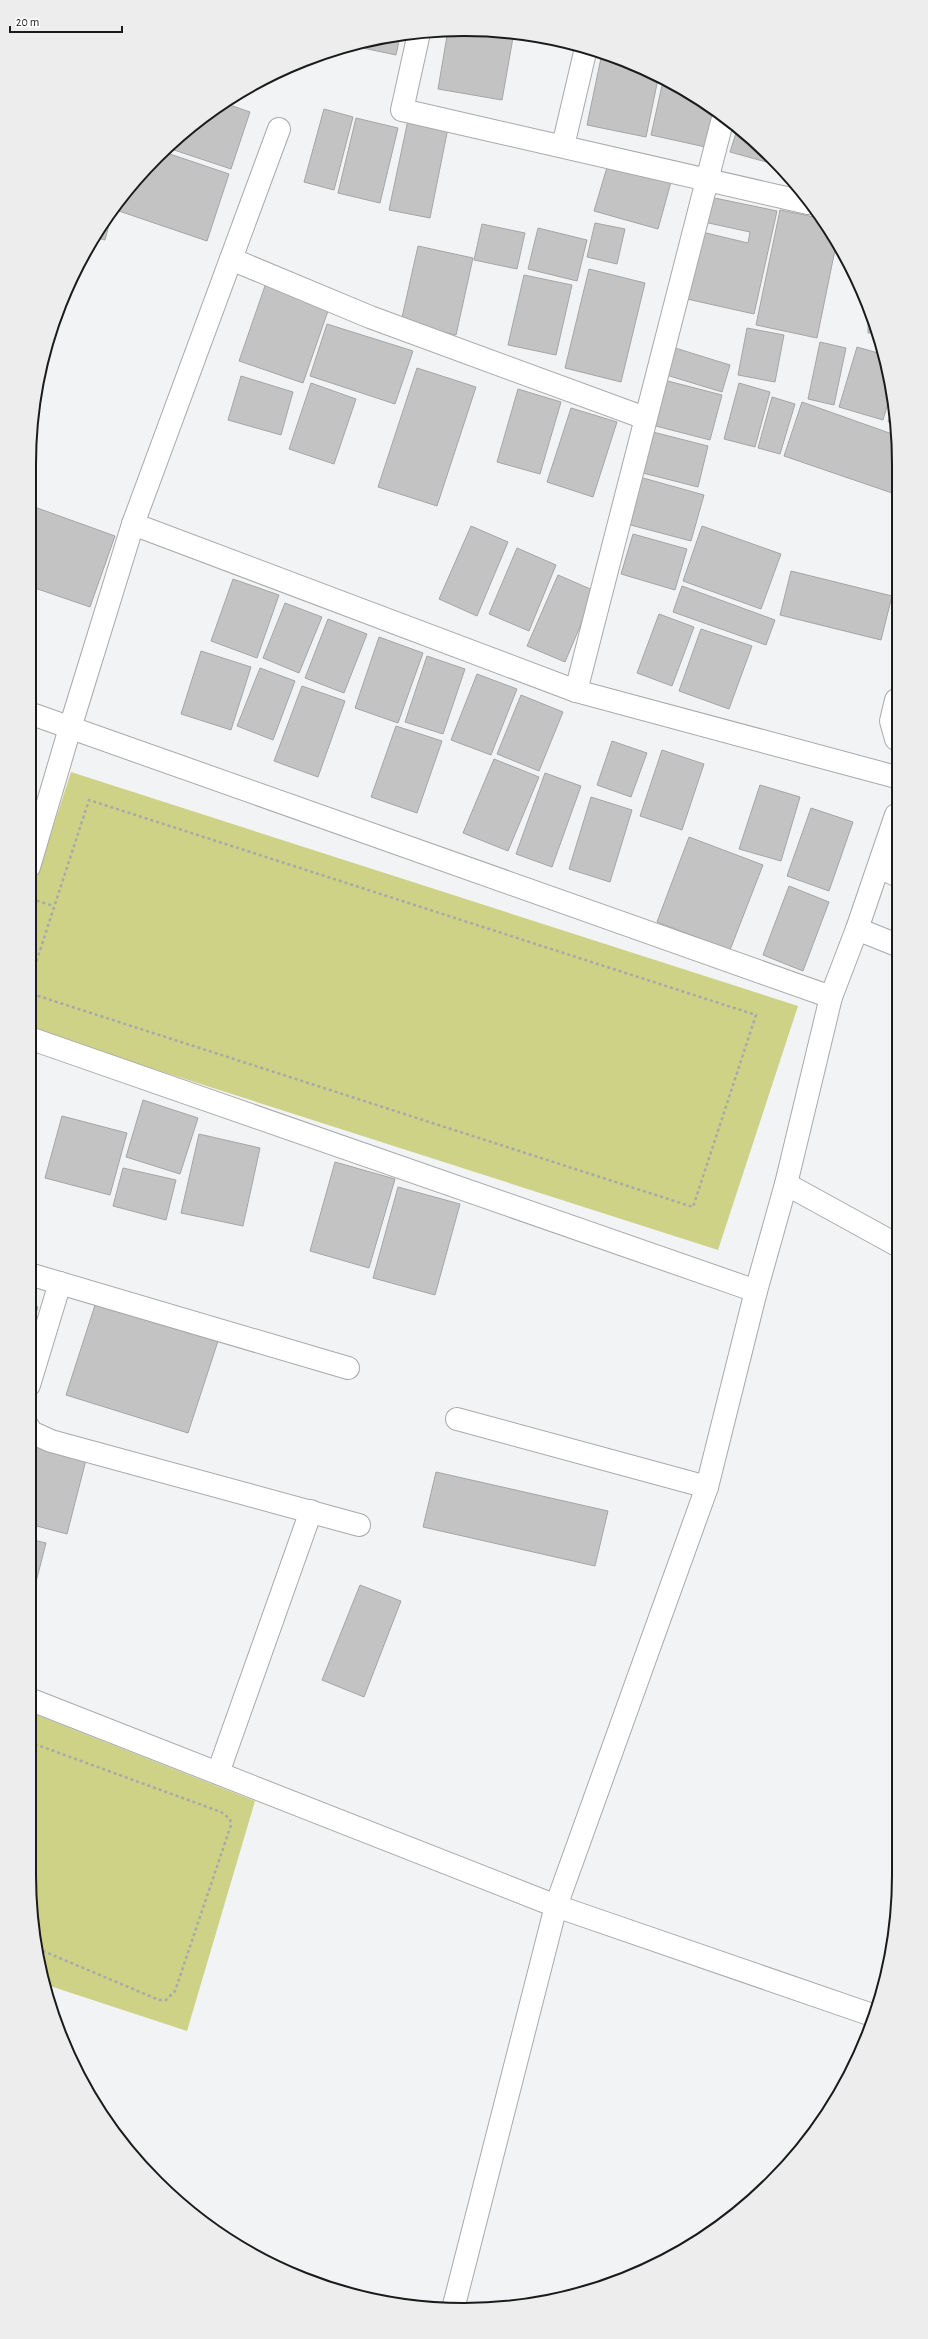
<svg xmlns="http://www.w3.org/2000/svg" width="928" height="2339" font-family="'Alegreya Sans',sans-serif">
	<rect width="100%" height="100%" fill="#f2f3f4"/>
	<g fill="#ced286">
		<path d="M 71,772 L 798,1006 L 718,1250 L 29,1029 L 29,902 Z"/>
		<path d="M 29,1712 L 255,1801 L 187,2031 L 44,1984 C 21,1897 29,1801 29,1712 Z"/>
	</g>
	<g fill="#c4c3c3" stroke="#a6a5a5">
		<path d="M 448,30 L 514,32 L 502,100 L 438,89 Z"/>
		<path d="M 400,36 L 396,55 L 349,45 L 351,44 Z"/>
		<path d="M 601,58 L 626,63 L 658,79 L 646,137 L 587,125 Z"/>
		<path d="M 663,81 L 706,102 L 718,113 L 710,148 L 651,135 Z"/>
		<path d="M 224,103 L 250,112 L 231,169 L 168,148 L 199,119 Z"/>
		<path d="M 324,109 L 353,117 L 334,190 L 304,182 Z"/>
		<path d="M 356,118 L 398,128 L 380,203 L 338,193 Z"/>
		<path d="M 408,120 L 448,128 L 430,218 L 389,210 Z"/>
		<path d="M 737,130 L 777,165 L 730,152 Z"/>
		<path d="M 164,152 L 229,174 L 207,241 L 116,210 L 118,204 L 137,177 Z"/>
		<path d="M 608,164 L 671,182 L 658,229 L 594,211 Z"/>
		<path d="M 710,197 L 777,211 L 754,314 L 687,299 L 702,232 L 748,243 L 750,232 L 704,222 Z"/>
		<path d="M 780,210 L 819,218 L 836,245 L 817,338 L 756,325 Z"/>
		<path d="M 112,213 L 105,240 L 94,237 Z"/>
		<path d="M 595,223 L 625,229 L 617,264 L 587,257 Z"/>
		<path d="M 482,224 L 525,233 L 517,269 L 474,260 Z"/>
		<path d="M 538,228 L 587,240 L 577,281 L 528,269 Z"/>
		<path d="M 418,246 L 473,258 L 456,335 L 401,322 Z"/>
		<path d="M 589,269 L 645,283 L 621,382 L 565,368 Z"/>
		<path d="M 524,275 L 572,285 L 556,355 L 508,345 Z"/>
		<path d="M 266,283 L 330,305 L 303,383 L 239,361 Z"/>
		<path d="M 868,318 L 872,318 L 877,333 L 868,333 Z"/>
		<path d="M 54,321 L 39,389 L 37,388 L 52,324 Z"/>
		<path d="M 327,324 L 413,351 L 395,404 L 310,376 Z"/>
		<path d="M 747,328 L 784,335 L 775,382 L 738,375 Z"/>
		<path d="M 820,342 L 846,348 L 834,405 L 808,399 Z"/>
		<path d="M 672,347 L 730,365 L 722,392 L 663,374 Z"/>
		<path d="M 857,347 L 885,355 L 892,389 L 883,420 L 839,407 Z"/>
		<path d="M 417,368 L 476,387 L 437,506 L 378,487 Z"/>
		<path d="M 241,376 L 293,392 L 281,435 L 228,420 Z"/>
		<path d="M 660,379 L 722,395 L 710,440 L 648,424 Z"/>
		<path d="M 311,383 L 356,399 L 334,464 L 289,449 Z"/>
		<path d="M 739,383 L 770,392 L 755,447 L 724,439 Z"/>
		<path d="M 518,389 L 561,402 L 540,474 L 497,462 Z"/>
		<path d="M 772,397 L 795,404 L 780,454 L 758,448 Z"/>
		<path d="M 802,402 L 895,435 L 895,494 L 784,456 Z"/>
		<path d="M 894,402 L 895,407 L 895,423 L 888,422 Z"/>
		<path d="M 571,408 L 617,422 L 593,497 L 547,482 Z"/>
		<path d="M 649,431 L 708,446 L 698,487 L 639,472 Z"/>
		<path d="M 636,476 L 704,495 L 691,541 L 623,523 Z"/>
		<path d="M 29,505 L 115,536 L 90,607 L 29,586 Z"/>
		<path d="M 471,526 L 508,542 L 477,616 L 439,599 Z"/>
		<path d="M 702,526 L 781,554 L 761,609 L 683,581 Z"/>
		<path d="M 633,534 L 687,549 L 675,590 L 621,574 Z"/>
		<path d="M 517,548 L 556,565 L 529,631 L 489,614 Z"/>
		<path d="M 791,571 L 892,596 L 881,640 L 780,615 Z"/>
		<path d="M 558,575 L 595,591 L 565,662 L 527,646 Z"/>
		<path d="M 233,579 L 279,595 L 257,658 L 211,641 Z"/>
		<path d="M 682,586 L 775,620 L 766,645 L 673,612 Z"/>
		<path d="M 285,603 L 322,617 L 299,673 L 263,658 Z"/>
		<path d="M 659,614 L 694,627 L 672,686 L 637,673 Z"/>
		<path d="M 328,619 L 367,634 L 344,693 L 305,678 Z"/>
		<path d="M 701,629 L 752,646 L 729,709 L 679,691 Z"/>
		<path d="M 379,637 L 423,653 L 398,723 L 355,708 Z"/>
		<path d="M 201,651 L 251,667 L 231,730 L 181,714 Z"/>
		<path d="M 427,656 L 465,669 L 443,734 L 405,722 Z"/>
		<path d="M 260,668 L 295,681 L 273,740 L 237,726 Z"/>
		<path d="M 477,674 L 517,689 L 491,755 L 451,740 Z"/>
		<path d="M 302,686 L 345,701 L 318,777 L 274,761 Z"/>
		<path d="M 521,695 L 563,712 L 539,771 L 497,754 Z"/>
		<path d="M 396,726 L 442,741 L 417,813 L 371,797 Z"/>
		<path d="M 612,741 L 647,753 L 631,797 L 597,785 Z"/>
		<path d="M 662,750 L 704,764 L 682,830 L 640,816 Z"/>
		<path d="M 494,759 L 539,777 L 508,851 L 463,833 Z"/>
		<path d="M 545,773 L 581,786 L 552,867 L 516,854 Z"/>
		<path d="M 760,785 L 800,797 L 781,861 L 739,849 Z"/>
		<path d="M 591,797 L 632,810 L 610,882 L 569,869 Z"/>
		<path d="M 811,808 L 853,822 L 829,891 L 787,876 Z"/>
		<path d="M 689,837 L 763,865 L 730,950 L 657,922 Z"/>
		<path d="M 789,886 L 829,902 L 803,971 L 763,955 Z"/>
		<path d="M 143,1100 L 198,1118 L 180,1174 L 126,1157 Z"/>
		<path d="M 62,1116 L 127,1133 L 110,1195 L 45,1178 Z"/>
		<path d="M 199,1134 L 260,1148 L 243,1226 L 181,1213 Z"/>
		<path d="M 335,1162 L 395,1179 L 369,1268 L 310,1251 Z"/>
		<path d="M 123,1168 L 176,1180 L 166,1220 L 113,1206 Z"/>
		<path d="M 398,1187 L 460,1204 L 435,1295 L 373,1278 Z"/>
		<path d="M 96,1302 L 218,1341 L 188,1433 L 66,1395 Z"/>
		<path d="M 29,1304 L 38,1307 L 29,1334 Z"/>
		<path d="M 29,1441 L 87,1456 L 67,1534 L 29,1524 Z"/>
		<path d="M 436,1472 L 608,1511 L 595,1566 L 423,1527 Z"/>
		<path d="M 29,1539 L 46,1543 L 29,1609 Z"/>
		<path d="M 360,1585 L 401,1601 L 364,1697 L 322,1680 Z"/>
	</g>
	<g fill="none" stroke-linecap="round" stroke-linejoin="round">
		<defs>
			<g id="minor">
				<path d="M 419,33 L 402,110 L 808,203"/>
				<path d="M 563,146 L 586,48"/>
				<path d="M 231,259 L 370,317 L 645,418"/>
				<path d="M 133,524 L 576,691 L 896,777"/>
				<path d="M 576,691 L 723,118"/>
				<path d="M 896,700 L 891,721 L 896,739"/>
				<path d="M 29,713 L 831,997"/>
				<path d="M 29,867 L 70,728 L 133,524 L 279,129"/>
				<path d="M 879,867 L 896,875"/>
				<path d="M 857,929 L 897,945"/>
				<path d="M 29,1038 L 756,1291"/>
				<path d="M 786,1184 L 897,1245"/>
				<path d="M 29,1274 L 348,1368"/>
				<path d="M 29,1385 L 60,1283"/>
				<path d="M 457,1419 L 707,1487"/>
				<path d="M 29,1428 L 31,1432 L 51,1441 L 359,1525"/>
				<path d="M 29,1699 L 556,1906 L 875,2016"/>
				<path d="M 218,1773 L 311,1511"/>
				<path d="M 453,2309 L 556,1906 L 707,1487 L 756,1291 L 786,1184 L 831,997 L 857,929 L 896,815"/>
			</g>
		</defs>
		<use href="#minor" stroke="#a8a9aa" stroke-width="24"/>
		<g stroke="#a8a9aa" stroke-width="2.5" stroke-dasharray="3 3" stroke-linecap="butt">
			<path d="M 31,899 L 54,906"/>
			<path d="M 29,984 L 89,800 L 756,1015 L 693,1207 L 29,993"/>
			<path d="M 29,1742 L 221,1812 L 230,1819 L 231,1825 L 175,1991 L 166,2000 L 159,2000 L 36,1948"/>
		</g>
		<use href="#minor" stroke="#fff" stroke-width="22"/>
	</g>
	<path d="M0 0H928V2339H0ZM464 36H464A428 428 0 0 1 892 464V1875A428 428 0 0 1 464 2303H464A428 428 0 0 1 36 1875V464A428 428 0 0 1 464 36Z" fill="#ededed" fill-rule="evenodd"/>
	<path fill="none" stroke="#1a1b1b" stroke-width="2" d="M464 36H464A428 428 0 0 1 892 464V1875A428 428 0 0 1 464 2303H464A428 428 0 0 1 36 1875V464A428 428 0 0 1 464 36Z"/>
	<path d="M10 26v6h112v-6" fill="none" stroke="#1a1b1b" stroke-width="2"/>
	<text x="16" y="26" font-size="12" fill="#1a1b1b" stroke="#ffffff" stroke-width="3" paint-order="stroke">20 m</text>
</svg>
